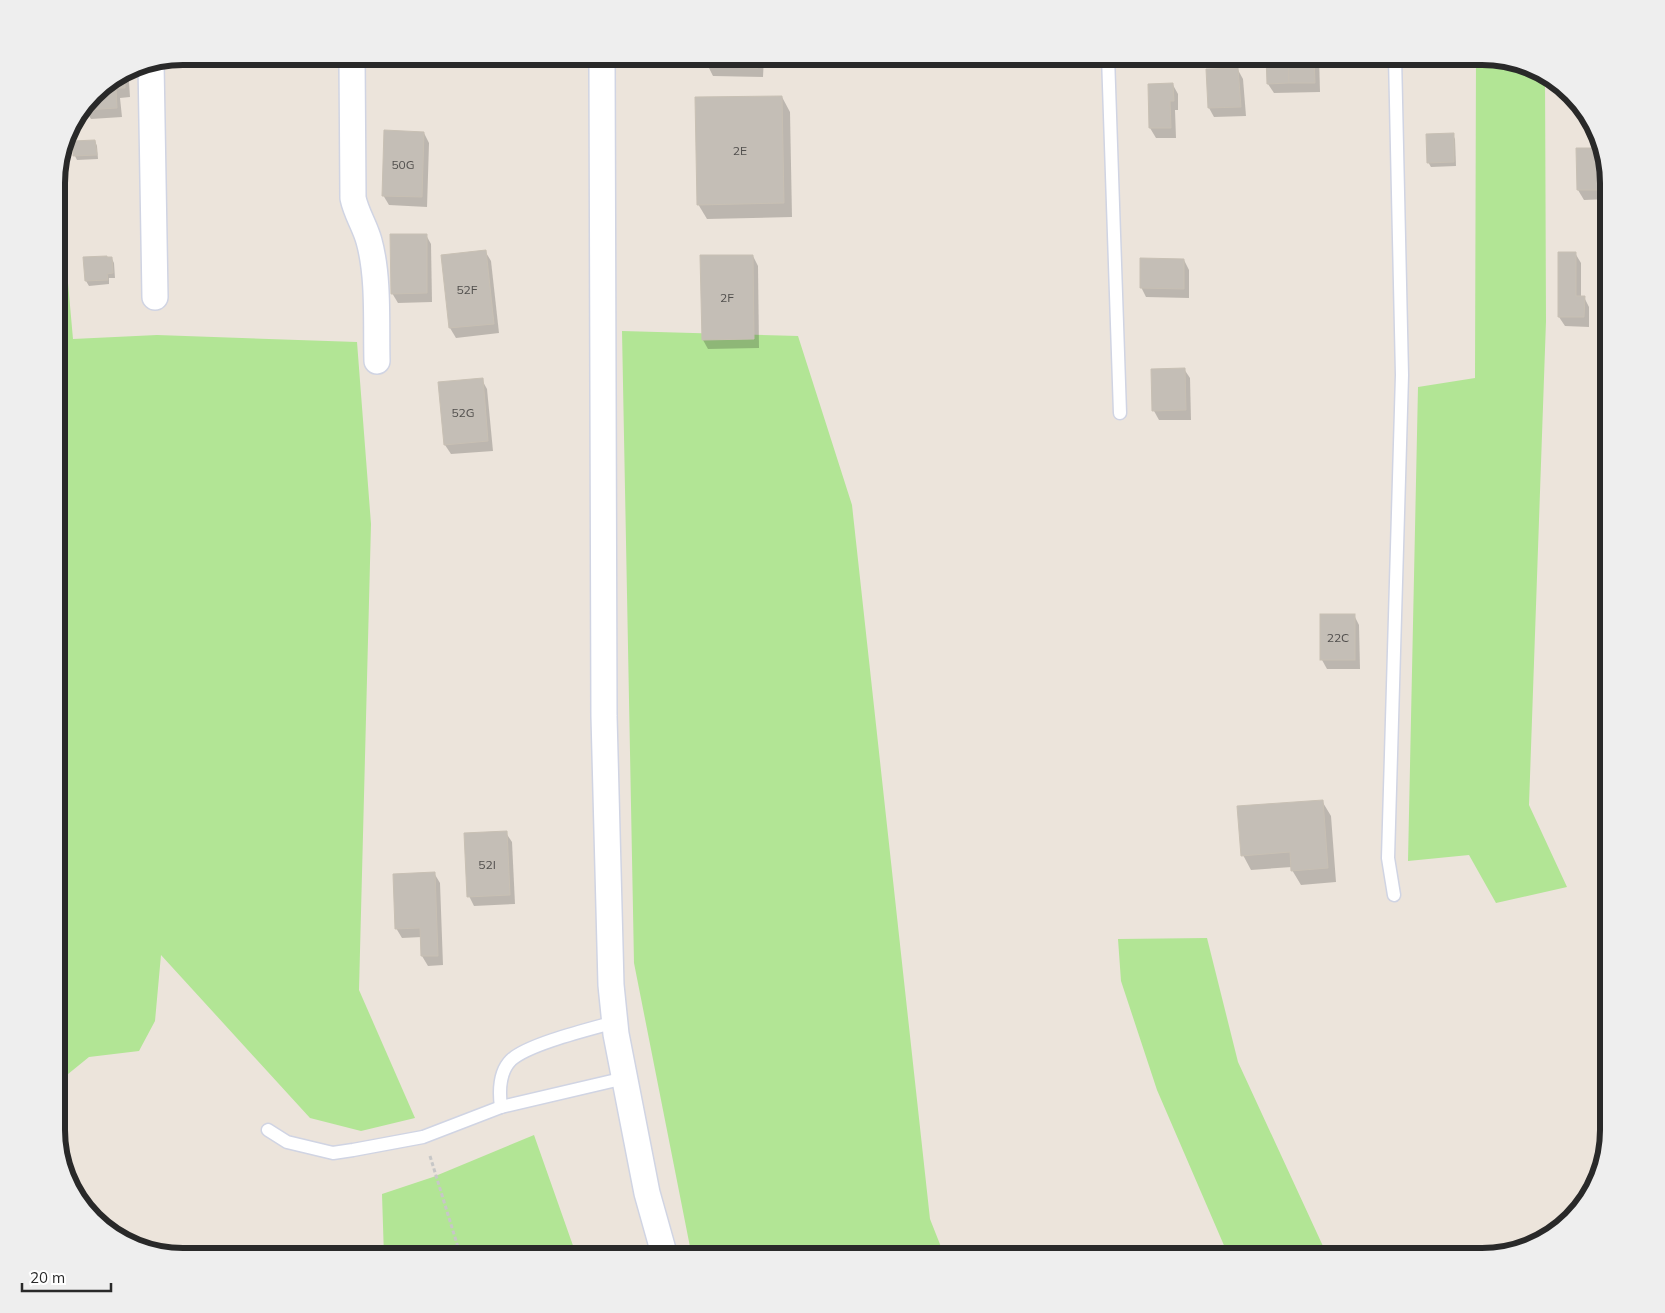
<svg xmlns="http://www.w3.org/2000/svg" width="1665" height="1313" font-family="Mulish,sans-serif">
	<rect width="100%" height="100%" fill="#ece4db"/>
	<g fill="#b2e595">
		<path d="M 1476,56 L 1523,63 L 1545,76 L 1546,321 L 1529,805 L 1567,887 L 1496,903 L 1469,855 L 1408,861 L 1418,387 L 1475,378 Z"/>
		<path d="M 58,171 L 73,339 L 157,335 L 357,342 L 371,524 L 359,990 L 415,1118 L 361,1131 L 310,1118 L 161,955 L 155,1021 L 139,1051 L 89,1057 L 57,1083 Z"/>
		<path d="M 622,331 L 798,336 L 852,505 L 930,1219 L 945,1257 L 692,1257 L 634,963 Z"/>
		<path d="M 1207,938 L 1238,1062 L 1328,1257 L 1229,1257 L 1157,1090 L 1121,981 L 1118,939 Z"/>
		<path d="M 534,1135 L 577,1257 L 384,1257 L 382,1194 L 433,1177 Z"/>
	</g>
	<g fill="#0003">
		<path d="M 200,56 L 279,56 L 279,62 L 205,64 Z"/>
		<path d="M 708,56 L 780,56 L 764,57 L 763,77 L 713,76 L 708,66 Z"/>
		<path d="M 1267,56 L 1319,56 L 1320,92 L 1274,93 L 1268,84 Z"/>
		<path d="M 1238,70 L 1243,79 L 1246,116 L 1214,117 L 1209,108 Z"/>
		<path d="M 124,73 L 129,82 L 130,97 L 120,98 L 122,117 L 91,119 L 85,110 Z"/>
		<path d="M 1149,85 L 1173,85 L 1178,94 L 1178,110 L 1175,110 L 1176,138 L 1156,138 L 1150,128 Z"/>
		<path d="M 782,97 L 790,112 L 792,217 L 707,219 L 698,204 Z"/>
		<path d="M 424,133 L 429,143 L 427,207 L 389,205 L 383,195 Z"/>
		<path d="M 1453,135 L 1455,139 L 1456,166 L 1431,167 L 1428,162 Z"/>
		<path d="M 95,141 L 97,146 L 98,159 L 77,160 L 75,156 Z"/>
		<path d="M 1609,183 L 1609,199 L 1584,200 L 1578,190 Z"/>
		<path d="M 426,235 L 431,244 L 432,302 L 398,303 L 392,293 Z"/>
		<path d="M 485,251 L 491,261 L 499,333 L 456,338 L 450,328 L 442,256 Z"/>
		<path d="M 1575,253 L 1581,263 L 1581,297 L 1584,297 L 1589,307 L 1589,327 L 1565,326 L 1559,317 Z"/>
		<path d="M 753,256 L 758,266 L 759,348 L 708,349 L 703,340 Z"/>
		<path d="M 85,258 L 112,259 L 114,263 L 115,278 L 109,278 L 109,284 L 89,286 L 86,281 Z"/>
		<path d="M 1184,260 L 1189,270 L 1189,298 L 1146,297 L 1141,287 Z"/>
		<path d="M 1184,369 L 1190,378 L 1191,420 L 1159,420 L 1154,411 Z"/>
		<path d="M 482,380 L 487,389 L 493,451 L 451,454 L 445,445 Z"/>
		<path d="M 1354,615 L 1359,625 L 1360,669 L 1327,669 L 1322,660 Z"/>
		<path d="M 1322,801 L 1331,816 L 1336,882 L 1301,885 L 1292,870 L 1292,867 L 1251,870 L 1243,855 Z"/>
		<path d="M 506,833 L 512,842 L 515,904 L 474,906 L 469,896 Z"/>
		<path d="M 434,873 L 440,883 L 443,965 L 428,966 L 422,956 L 422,937 L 402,938 L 396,928 Z"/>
	</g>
	<g fill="#c4beb6" stroke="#c8c0b4">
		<path d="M 707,56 L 759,56 L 758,68 L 707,67 Z"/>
		<path d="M 1266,56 L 1288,56 L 1289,83 L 1267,84 Z"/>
		<path d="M 1288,56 L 1314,56 L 1315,83 L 1289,83 Z"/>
		<path d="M 1238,68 L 1241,107 L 1208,108 L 1206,69 Z"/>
		<path d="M 125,72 L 125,88 L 116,88 L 117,108 L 84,110 L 84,108 L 99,88 Z"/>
		<path d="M 1173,83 L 1174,101 L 1170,101 L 1171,128 L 1149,128 L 1148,84 Z"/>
		<path d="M 782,96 L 784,203 L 697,205 L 695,97 Z"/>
		<path d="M 384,130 L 424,132 L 422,197 L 382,196 Z"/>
		<path d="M 1454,133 L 1454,162 L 1427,163 L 1426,134 Z"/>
		<path d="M 95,140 L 97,155 L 73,156 L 73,141 Z"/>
		<path d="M 1576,148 L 1601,148 L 1609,183 L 1609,201 L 1608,190 L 1577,190 Z"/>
		<path d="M 390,234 L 427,234 L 427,293 L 391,294 Z"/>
		<path d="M 486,250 L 494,324 L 449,328 L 441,255 Z"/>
		<path d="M 1558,252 L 1576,252 L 1576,296 L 1585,296 L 1584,317 L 1558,317 Z"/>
		<path d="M 700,255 L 753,255 L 754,339 L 702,340 Z"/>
		<path d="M 107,256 L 107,257 L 112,257 L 113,273 L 107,274 L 108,280 L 85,281 L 83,257 Z"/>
		<path d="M 1140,258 L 1184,259 L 1184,289 L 1140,288 Z"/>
		<path d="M 1185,368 L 1186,410 L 1152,411 L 1151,369 Z"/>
		<path d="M 483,378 L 488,441 L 444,445 L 438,382 Z"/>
		<rect x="1320" y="614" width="35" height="46"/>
		<path d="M 1323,800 L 1328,868 L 1291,871 L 1290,852 L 1241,856 L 1237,806 Z"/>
		<path d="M 507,831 L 510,895 L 467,897 L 464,833 Z"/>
		<path d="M 435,872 L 438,956 L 421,956 L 420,928 L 395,929 L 393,874 Z"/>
	</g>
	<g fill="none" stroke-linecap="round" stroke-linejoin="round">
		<defs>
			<g id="lane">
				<path d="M 1108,56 L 1120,413"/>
				<path d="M 1394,895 L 1388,858 L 1402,375 L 1395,56"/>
				<path d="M 501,1107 C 499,1092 499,1072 511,1060 C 528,1044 590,1029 615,1022"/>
				<path d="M 268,1130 L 287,1142 L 333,1153 L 353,1150 L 423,1137 L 501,1107 L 625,1078"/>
			</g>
			<g id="street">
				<path d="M 352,56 L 353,198 C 356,213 365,226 369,241 C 379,277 376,323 377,361"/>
				<path d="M 602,56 L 604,716 L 611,985 L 616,1034 L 647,1193 L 665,1257"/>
				<path d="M 151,63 L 155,297"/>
			</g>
		</defs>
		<use href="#lane" stroke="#d0d4e3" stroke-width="15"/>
		<use href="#street" stroke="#d0d4e3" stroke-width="28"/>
		<path stroke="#c7c7c7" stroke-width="3" stroke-dasharray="4 2.5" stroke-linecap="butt" d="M 430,1156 L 461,1257"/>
		<use href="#lane" stroke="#fff" stroke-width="12"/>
		<use href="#street" stroke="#fff" stroke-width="25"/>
	</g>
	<g text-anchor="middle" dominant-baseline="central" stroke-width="4.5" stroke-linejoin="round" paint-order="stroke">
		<g font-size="12" fill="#504e4c">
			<text x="740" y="150">2E</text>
			<text x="403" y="164">50G</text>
			<text x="467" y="289">52F</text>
			<text x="727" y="297">2F</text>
			<text x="463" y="412">52G</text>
			<text x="1338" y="637">22C</text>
			<text x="487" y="864">52I</text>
		</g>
	</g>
	<path d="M0 0H1665V1313H0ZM183 65H1482A118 118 0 0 1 1600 183V1130A118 118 0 0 1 1482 1248H183A118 118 0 0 1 65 1130V183A118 118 0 0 1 183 65Z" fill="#eee" fill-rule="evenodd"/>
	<path fill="none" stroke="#292929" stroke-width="6" d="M183 65H1482A118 118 0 0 1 1600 183V1130A118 118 0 0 1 1482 1248H183A118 118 0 0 1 65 1130V183A118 118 0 0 1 183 65Z"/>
	<path d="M22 1283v8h89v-8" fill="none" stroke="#292929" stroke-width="2.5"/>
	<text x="30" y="1283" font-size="15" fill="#292929" stroke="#ffffff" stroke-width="4" paint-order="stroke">20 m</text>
</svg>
